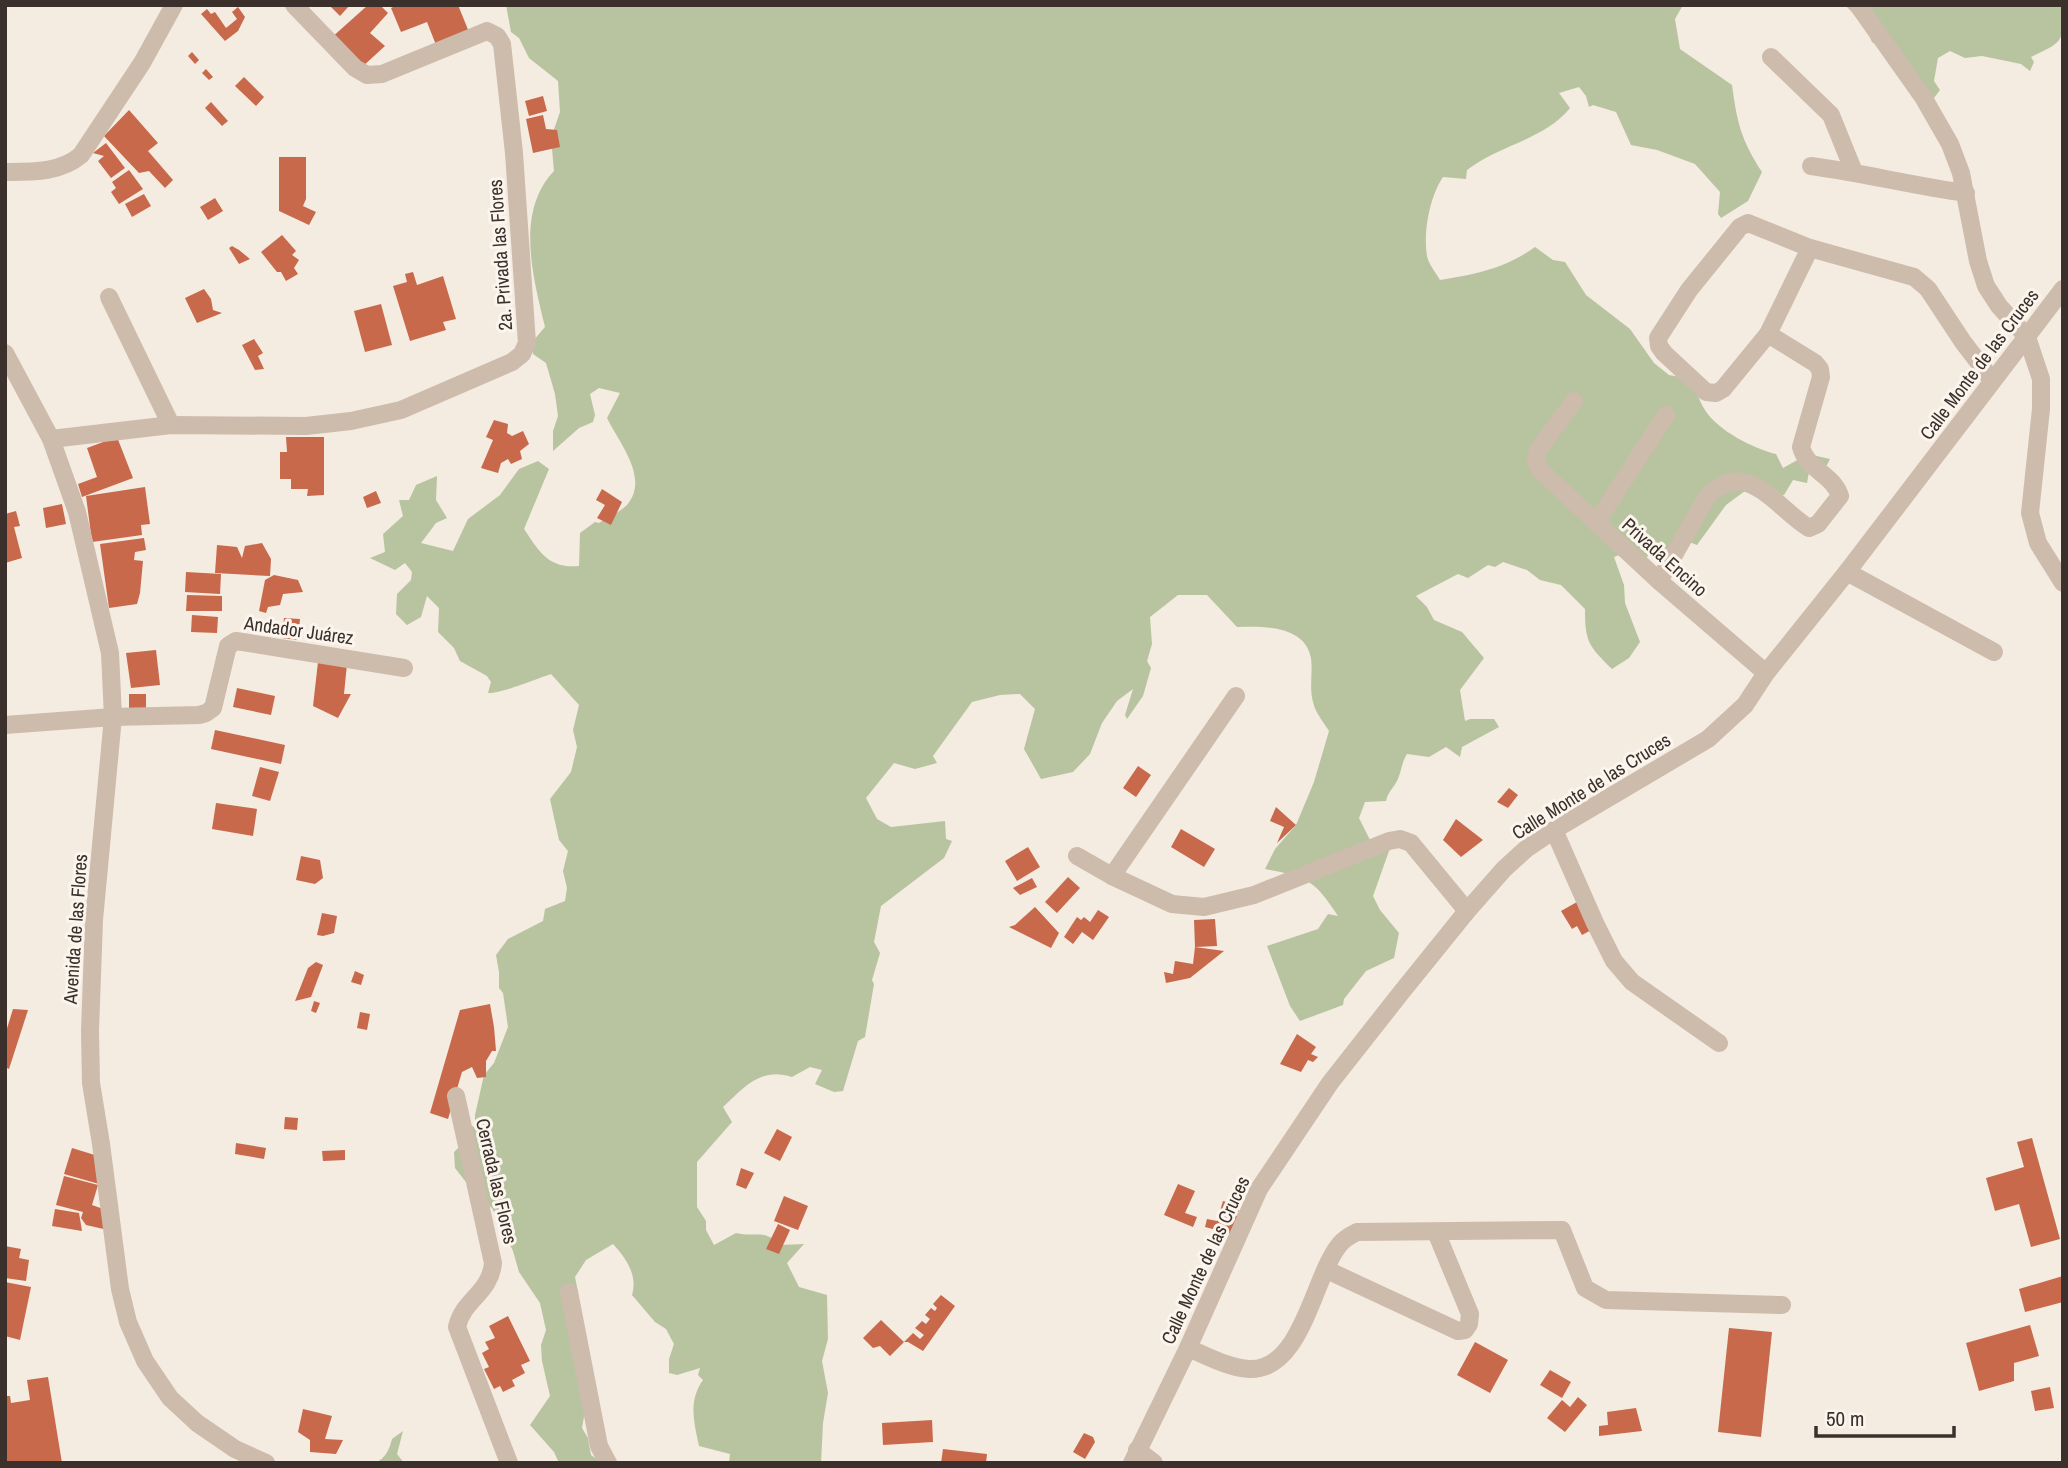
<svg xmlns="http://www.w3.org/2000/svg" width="2068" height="1468" font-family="'Archivo Narrow',sans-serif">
	<rect width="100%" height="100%" fill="#f4ebe1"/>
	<g fill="#b8c4a0">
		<path d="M 506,5 L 1683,5 L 1675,19 L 1680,49 L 1732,85 C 1737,122 1741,140 1762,172 L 1748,201 L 1721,218 L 1718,214 L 1720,192 L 1695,164 L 1657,150 L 1631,145 L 1616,112 L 1593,105 L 1589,107 L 1586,96 L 1579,87 L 1559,93 L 1570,108 C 1544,140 1499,145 1467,170 L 1466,179 L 1443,177 C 1430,196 1423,232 1427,256 C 1428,263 1436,273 1440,280 C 1476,274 1504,269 1535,247 L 1553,260 L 1565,262 L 1586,295 L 1630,329 L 1654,363 L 1669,375 L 1691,379 C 1696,389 1699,401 1705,410 C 1717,430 1754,449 1776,454 L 1783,468 L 1808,454 L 1830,459 L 1827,465 L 1809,472 L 1807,483 L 1793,480 L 1784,495 L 1764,494 L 1749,488 L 1726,505 L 1697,545 L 1687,541 L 1641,559 L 1622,554 L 1614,557 L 1624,585 L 1625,603 L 1640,642 L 1629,658 L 1612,669 C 1589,646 1585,643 1585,609 L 1561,585 L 1540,580 L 1527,570 L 1503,562 L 1495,567 L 1488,565 L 1468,578 L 1458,574 L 1416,596 L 1427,607 L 1434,620 L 1462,632 L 1484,658 L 1460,690 L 1465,721 L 1470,719 L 1494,719 L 1499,727 L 1462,747 L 1460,757 L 1446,747 L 1429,757 L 1407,754 C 1402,762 1402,768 1399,776 C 1396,786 1388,791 1386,801 L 1365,802 L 1359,818 L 1372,844 L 1395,842 L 1389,851 L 1373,896 L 1380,910 L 1399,933 L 1394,958 L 1366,971 L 1344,999 L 1343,1005 L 1300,1021 L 1290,1006 L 1267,946 L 1318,929 L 1328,914 L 1338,916 C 1314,879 1307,877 1265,869 L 1275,849 L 1296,825 L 1314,782 L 1329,731 C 1324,723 1315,712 1313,702 C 1309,688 1313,672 1311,658 C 1305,625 1263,626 1237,627 L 1207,595 L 1178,595 L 1150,617 L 1152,644 L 1147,661 L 1151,668 L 1143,696 L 1127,719 L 1125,715 L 1133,689 L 1117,701 L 1102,723 L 1090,754 L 1073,772 L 1041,779 L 1024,749 L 1035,709 L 1020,694 L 1000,695 L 972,702 L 933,756 L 937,763 L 915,769 L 894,763 L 866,798 L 877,819 L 891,827 L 945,821 L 946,839 L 952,841 L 944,858 L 881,906 L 874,942 L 880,953 L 872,980 L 874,984 L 865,1037 L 858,1041 L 843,1091 L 834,1092 L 815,1084 L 822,1070 L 810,1067 L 792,1077 C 760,1067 745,1087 723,1107 L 732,1122 L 697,1162 L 697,1207 L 706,1221 L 706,1230 L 714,1245 L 736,1233 C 756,1238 763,1228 781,1245 L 804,1244 L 787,1263 L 799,1287 L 827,1295 L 828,1339 L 822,1361 L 828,1393 L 823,1423 L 821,1463 L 729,1463 L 730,1454 L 699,1446 C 694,1422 688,1401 703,1380 L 698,1375 L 700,1368 L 677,1375 L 669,1373 L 669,1359 L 674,1344 L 666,1329 L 655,1322 L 632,1295 C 638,1275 626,1258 613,1244 L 586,1260 L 575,1277 L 578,1292 L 574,1294 L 589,1389 L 582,1428 L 588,1438 L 591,1455 L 602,1463 L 559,1463 L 554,1452 L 530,1425 L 550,1396 L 542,1361 L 541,1345 L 546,1330 L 540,1303 L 519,1272 L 513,1251 L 492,1208 L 479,1199 L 455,1168 L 454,1152 L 469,1138 L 468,1125 L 475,1127 L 475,1115 L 484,1075 L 494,1063 L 508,1027 L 503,993 L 499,988 L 499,972 L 496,955 L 508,939 L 543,921 L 545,909 L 565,901 L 567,888 L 563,871 L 568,851 L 559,840 L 550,799 L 571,772 L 577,747 L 573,730 L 579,705 L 551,674 C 536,679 500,694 488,693 L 491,682 L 487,676 L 460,661 L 454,648 L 438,632 L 439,608 L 427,596 L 421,617 L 407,625 L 396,614 L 397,594 L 411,580 L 412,572 L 405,563 L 395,570 L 370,558 L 385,552 L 383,534 L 403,516 L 399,500 L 409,500 L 416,485 L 437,476 L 436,500 L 447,518 L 436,523 L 421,543 L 453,551 L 468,519 L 500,495 L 519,469 L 538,461 L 549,469 L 524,529 C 539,551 548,569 579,566 L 580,533 L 595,522 L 599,523 C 607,518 620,512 627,505 C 650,478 619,443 607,418 L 620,393 L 599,388 L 590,394 L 595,415 L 593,422 L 579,428 L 553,451 L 553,431 L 558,416 L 555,394 L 546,363 L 533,354 L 533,341 L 545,327 C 533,277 515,212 554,171 L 551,138 L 560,112 L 558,81 L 529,58 L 519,38 L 511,32 Z"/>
		<path d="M 1845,5 L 2063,5 C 2063,42 2065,41 2031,57 L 2034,62 L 2030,71 L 2021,64 L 1982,56 L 1965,58 L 1950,51 L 1938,58 L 1934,81 L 1940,90 L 1934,98 L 1919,87 L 1884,50 L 1872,42 L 1860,15 L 1854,14 Z"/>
		<path d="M 403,1431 L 397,1454 L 404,1463 L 375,1463 C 386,1458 389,1450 392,1439 Z"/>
	</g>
	<g fill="#c8694b">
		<path d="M 329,5 L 350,5 L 340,16 Z"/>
		<path d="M 368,5 L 383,5 L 382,7 L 388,13 L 370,33 L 385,46 L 362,67 L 330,39 Z"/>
		<path d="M 397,5 L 458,5 L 471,37 L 438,50 L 427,22 L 401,32 L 391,8 Z"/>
		<path d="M 238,7 L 245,17 L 238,31 L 225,41 L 201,14 L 207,9 L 211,14 L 215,12 L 226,28 L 237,19 L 232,12 Z"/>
		<path d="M 192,52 L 199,60 L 195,64 L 188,56 Z"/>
		<path d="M 206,69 L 213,77 L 209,80 L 202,73 Z"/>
		<path d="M 244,77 L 264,97 L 256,106 L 235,86 Z"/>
		<path d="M 543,96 L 547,111 L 529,116 L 525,101 Z"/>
		<path d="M 211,102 L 228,121 L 222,126 L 205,108 Z"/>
		<path d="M 129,110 L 158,143 L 148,151 L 173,180 L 165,188 L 149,171 L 139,173 L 104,136 Z"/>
		<path d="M 543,115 L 546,129 L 557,130 L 560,147 L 533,153 L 526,119 Z"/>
		<path d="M 106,143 L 125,168 L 111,178 L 98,161 L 104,156 L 93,153 Z"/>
		<path d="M 279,157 L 306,157 L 306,199 L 303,206 L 316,212 L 309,225 L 279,211 Z"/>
		<path d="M 129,170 L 143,189 L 119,204 L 111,192 L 116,188 L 112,182 Z"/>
		<path d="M 144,194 L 151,206 L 132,217 L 125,204 Z"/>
		<path d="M 215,198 L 223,211 L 208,220 L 200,207 Z"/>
		<path d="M 282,235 L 296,251 L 292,255 L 299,260 L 294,268 L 298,274 L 286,281 L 281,272 L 277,272 L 261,252 Z"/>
		<path d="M 232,246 L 239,250 L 250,259 L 239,264 L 229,248 Z"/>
		<path d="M 413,272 L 417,285 L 443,276 L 456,319 L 443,322 L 446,330 L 410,341 L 393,286 L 407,282 L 405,274 Z"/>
		<path d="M 204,289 L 211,299 L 213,310 L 222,313 L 197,323 L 185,298 Z"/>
		<path d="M 381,304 L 392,345 L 365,352 L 354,311 Z"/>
		<path d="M 254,339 L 263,353 L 258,356 L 264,369 L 255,370 L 242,345 Z"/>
		<path d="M 494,420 L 508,424 L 507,433 L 512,436 L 523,431 L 529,444 L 520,451 L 522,459 L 511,464 L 508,459 L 501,463 L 498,473 L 481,468 L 493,440 L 486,437 Z"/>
		<path d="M 117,437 L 133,478 L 82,497 L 78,484 L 97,477 L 87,448 Z"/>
		<path d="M 286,437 L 324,437 L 324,495 L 307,496 L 308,489 L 291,489 L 291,479 L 280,479 L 280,452 L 287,452 Z"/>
		<path d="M 145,487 L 150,524 L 141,525 L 142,535 L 92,542 L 86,496 Z"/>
		<path d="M 602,489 L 622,502 L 611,525 L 597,518 L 605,505 L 596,500 Z"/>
		<path d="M 376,491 L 381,503 L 367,508 L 363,497 Z"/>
		<path d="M 62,504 L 66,524 L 46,528 L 43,508 Z"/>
		<path d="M 16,511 L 20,526 L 14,527 L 22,558 L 5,563 L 5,514 Z"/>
		<path d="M 144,538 L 146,550 L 135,552 L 134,560 L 143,561 L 140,593 L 137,604 L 109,608 L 100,544 Z"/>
		<path d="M 262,543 L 271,559 L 270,576 L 215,573 L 217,545 L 237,547 L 242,558 L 245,546 Z"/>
		<path d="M 186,572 L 221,574 L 220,594 L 185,592 Z"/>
		<path d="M 274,575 L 298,580 L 303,592 L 283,594 L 280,605 L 268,607 L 266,613 L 259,611 L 265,580 Z"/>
		<path d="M 187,595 L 222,596 L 222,611 L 186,611 Z"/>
		<path d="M 192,615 L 218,617 L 217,633 L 191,632 Z"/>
		<path d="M 284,618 L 300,619 L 298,640 L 282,638 Z"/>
		<path d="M 156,650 L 160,685 L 131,688 L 126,653 Z"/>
		<path d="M 318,662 L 347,664 L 344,694 L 351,694 L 338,718 L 313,706 Z"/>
		<path d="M 237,688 L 275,696 L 271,715 L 233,707 Z"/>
		<rect x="129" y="694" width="17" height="19"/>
		<path d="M 215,730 L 285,745 L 281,764 L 211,749 Z"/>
		<path d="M 1138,766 L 1151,775 L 1136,797 L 1123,788 Z"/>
		<path d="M 260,767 L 279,772 L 270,801 L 252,796 Z"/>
		<path d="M 1509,788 L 1518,795 L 1508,808 L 1497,802 Z"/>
		<path d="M 216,803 L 257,809 L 253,836 L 212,829 Z"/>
		<path d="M 1276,807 L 1296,825 L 1277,843 L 1284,827 L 1270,821 Z"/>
		<path d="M 1456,819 L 1483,840 L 1461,857 L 1443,840 Z"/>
		<path d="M 1181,829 L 1215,849 L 1204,867 L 1171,847 Z"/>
		<path d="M 1028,847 L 1040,867 L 1017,881 L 1005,861 Z"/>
		<path d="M 301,856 L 320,860 L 323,878 L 315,884 L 296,880 Z"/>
		<path d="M 1068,877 L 1080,888 L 1057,913 L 1045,902 Z"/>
		<path d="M 1032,878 L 1037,887 L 1020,895 L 1013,888 Z"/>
		<path d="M 1577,902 L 1593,929 L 1582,935 L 1577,926 L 1572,929 L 1561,911 Z"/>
		<path d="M 1035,907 L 1059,933 L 1051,948 L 1009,927 L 1015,925 Z"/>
		<path d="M 1098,910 L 1109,917 L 1093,940 L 1082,932 L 1073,944 L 1064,937 L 1077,917 L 1081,920 L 1084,917 L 1090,922 Z"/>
		<path d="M 322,913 L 337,916 L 334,933 L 323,936 L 317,935 Z"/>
		<path d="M 1215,919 L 1217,946 L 1195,947 L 1194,920 Z"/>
		<path d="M 1195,947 L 1224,951 L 1190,978 L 1166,983 L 1164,972 L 1173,974 L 1175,961 L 1193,964 Z"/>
		<path d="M 316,962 L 323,965 L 311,997 L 295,1001 L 308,968 Z"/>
		<path d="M 355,971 L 364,975 L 361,985 L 351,982 Z"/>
		<path d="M 314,1001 L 320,1003 L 316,1013 L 311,1011 Z"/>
		<path d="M 490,1004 L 494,1027 L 496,1051 L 492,1051 L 486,1061 L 486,1077 L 477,1078 L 472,1067 L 462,1072 L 448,1119 L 430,1113 L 460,1010 Z"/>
		<path d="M 13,1009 L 28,1010 L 9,1069 L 5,1067 L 5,1035 Z"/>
		<path d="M 360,1012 L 370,1014 L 367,1030 L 357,1028 Z"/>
		<path d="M 1297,1034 L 1316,1047 L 1311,1054 L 1318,1057 L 1313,1062 L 1308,1060 L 1301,1072 L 1280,1064 Z"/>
		<path d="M 285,1117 L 298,1118 L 297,1130 L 284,1129 Z"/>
		<path d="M 777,1129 L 792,1137 L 780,1161 L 764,1153 Z"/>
		<path d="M 2032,1138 L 2060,1239 L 2031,1247 L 2019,1204 L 1995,1211 L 1986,1178 L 2024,1167 L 2017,1142 Z"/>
		<path d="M 236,1143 L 266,1148 L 264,1159 L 235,1154 Z"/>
		<path d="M 72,1148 L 98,1156 L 95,1167 L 103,1169 L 99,1184 L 64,1174 Z"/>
		<path d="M 345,1150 L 345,1160 L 323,1161 L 322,1151 Z"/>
		<path d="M 741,1168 L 754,1173 L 746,1189 L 736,1185 Z"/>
		<path d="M 64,1176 L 98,1185 L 92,1205 L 109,1211 L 108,1230 L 86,1225 L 81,1218 L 83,1212 L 56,1205 Z"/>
		<path d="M 1178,1184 L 1195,1191 L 1185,1213 L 1197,1217 L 1193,1227 L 1164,1215 Z"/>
		<path d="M 784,1196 L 808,1206 L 798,1230 L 774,1221 Z"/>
		<path d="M 1223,1201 L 1240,1206 L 1232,1234 L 1205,1227 L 1207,1219 L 1217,1221 Z"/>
		<path d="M 55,1209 L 79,1213 L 82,1231 L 52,1226 Z"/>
		<path d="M 778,1224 L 790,1230 L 779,1254 L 766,1249 Z"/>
		<path d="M 5,1246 L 21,1249 L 19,1258 L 29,1260 L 26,1281 L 5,1278 Z"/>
		<path d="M 2063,1276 L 2063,1302 L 2025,1312 L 2019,1289 Z"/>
		<path d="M 5,1282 L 31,1287 L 20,1340 L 5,1336 Z"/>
		<path d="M 941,1295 L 955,1306 L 923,1351 L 908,1342 L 904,1342 L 913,1333 L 920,1339 L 924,1335 L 915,1328 L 922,1321 L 926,1324 L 930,1319 L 925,1315 L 931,1308 L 935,1311 L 937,1308 L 933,1304 Z"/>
		<path d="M 508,1316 L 530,1361 L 521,1365 L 525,1373 L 512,1380 L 515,1386 L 503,1392 L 500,1386 L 494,1389 L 484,1369 L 489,1367 L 482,1353 L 489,1349 L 485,1342 L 495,1338 L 489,1326 Z"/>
		<path d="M 881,1320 L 904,1342 L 890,1356 L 880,1346 L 873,1348 L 863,1338 Z"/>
		<path d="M 2030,1325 L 2039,1356 L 2014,1363 L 2014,1381 L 1979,1391 L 1966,1343 Z"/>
		<path d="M 1729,1328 L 1772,1332 L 1761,1437 L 1718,1432 Z"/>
		<path d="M 1475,1342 L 1508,1360 L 1490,1393 L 1457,1375 Z"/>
		<path d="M 1550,1370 L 1571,1382 L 1562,1398 L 1540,1385 Z"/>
		<path d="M 48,1377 L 62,1463 L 5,1463 L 5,1396 L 10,1396 L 11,1403 L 30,1400 L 27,1380 Z"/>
		<path d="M 2050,1387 L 2054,1408 L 2035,1411 L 2031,1391 Z"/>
		<path d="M 1578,1397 L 1587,1405 L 1565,1432 L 1547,1418 L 1562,1400 L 1570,1407 Z"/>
		<path d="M 1636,1408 L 1642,1431 L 1599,1436 L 1599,1426 L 1608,1425 L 1607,1412 Z"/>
		<path d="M 303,1409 L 332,1416 L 325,1439 L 343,1440 L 336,1454 L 310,1452 L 310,1440 L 298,1432 Z"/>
		<path d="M 932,1420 L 933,1442 L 883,1445 L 882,1423 Z"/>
		<path d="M 1084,1433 L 1093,1437 L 1095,1442 L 1085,1459 L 1073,1452 Z"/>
		<path d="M 943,1449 L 987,1454 L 986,1463 L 941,1463 Z"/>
	</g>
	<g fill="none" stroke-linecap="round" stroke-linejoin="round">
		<g stroke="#cdbbac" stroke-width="18">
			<path d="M 1858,5 L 1923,97 L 1950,144 L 1961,173 L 1978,261 L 1986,286 L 1999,306 L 2027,337 L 2041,379 L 2041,409 L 2030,513 L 2038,543 L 2063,583"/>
			<path d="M 1771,57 L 1831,115 L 1854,172"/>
			<path d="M 1811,166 C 1863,173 1914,186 1966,193"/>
			<path d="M 5,172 C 32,172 60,173 81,155 L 142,63 L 174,5"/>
			<path d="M 1810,248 L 1768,334 L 1723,389 L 1716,393 L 1706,392 L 1664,353 L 1659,346 L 1658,338 L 1689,290 L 1740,227 L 1748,223 L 1810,248 L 1914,277 L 1928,289 L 1963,342 L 1992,380"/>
			<path d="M 109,297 L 171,425"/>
			<path d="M 1574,401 L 1538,450 L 1536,461 L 1540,470 L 1659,581 L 1766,673"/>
			<path d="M 51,439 L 171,425 L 306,426 L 351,421 L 401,410 L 512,362 L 522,354 L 527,343 L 514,153 L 502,44 L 497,36 L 487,31 L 382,74 L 367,75 L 355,68 L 294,5"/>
			<path d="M 1596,523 L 1666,415"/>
			<path d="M 1847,572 L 1994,652"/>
			<path d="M 1659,581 L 1707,497 C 1746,455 1777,509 1809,528 L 1818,524 L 1840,496 C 1833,474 1807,470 1801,447 L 1821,377 L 1820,369 L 1815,363 L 1768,334"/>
			<path d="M 5,725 L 113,717 L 199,715 L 206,713 L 213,708 L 228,646 L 236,641 L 404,668"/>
			<path d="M 1554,830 L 1595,923 L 1614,961 L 1632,982 L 1719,1043"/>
			<path d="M 1077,856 L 1112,876 L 1172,904 L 1204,907 L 1254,895 L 1389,841 L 1400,839 L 1411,843 L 1467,911"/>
			<path d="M 1112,876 L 1236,696"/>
			<path d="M 456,1096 L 493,1263 C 490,1294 463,1299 457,1327 L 509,1463"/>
			<path d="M 1327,1270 L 1458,1331 L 1465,1330 L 1469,1324 L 1470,1314 L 1436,1232"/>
			<path d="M 569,1292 L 599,1446 L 608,1463"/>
			<path d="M 1188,1348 C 1207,1356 1229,1368 1249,1369 C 1303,1371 1313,1276 1340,1244 C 1344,1239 1351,1235 1357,1232 L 1562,1230 L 1585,1288 L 1606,1300 L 1782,1305"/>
			<path d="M 1137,1450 L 1154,1463"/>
		</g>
		<g stroke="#cdbbac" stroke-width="18">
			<path d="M 5,353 L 51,439 L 77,512 L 110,653 L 113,717 L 94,920 L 90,1031 L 91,1083 L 101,1144 L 120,1289 L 128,1322 L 145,1361 L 170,1398 L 197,1423 L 235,1449 L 266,1463"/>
			<path d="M 1132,1463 L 1188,1348 L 1259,1189 L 1330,1083 L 1400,994 L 1467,911 L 1504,869 L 1526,849 L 1554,830 L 1708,739 L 1745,705 L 1766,673 L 1847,572 L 2063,289"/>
		</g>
	</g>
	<g text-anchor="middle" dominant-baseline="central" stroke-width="6" stroke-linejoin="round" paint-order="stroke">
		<g font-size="19" fill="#3b302b" stroke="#fbf5ee">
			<text transform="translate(500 255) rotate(-94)">2a. Privada las Flores</text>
			<text transform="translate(1979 364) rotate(-53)">Calle Monte de las Cruces</text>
			<text transform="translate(1665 557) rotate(42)">Privada Encino</text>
			<text transform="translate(299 630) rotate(8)">Andador Juárez</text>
			<text transform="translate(1591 786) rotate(-32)">Calle Monte de las Cruces</text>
			<text transform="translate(75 929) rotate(-86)">Avenida de las Flores</text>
			<text transform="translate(497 1181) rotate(77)">Cerrada las Flores</text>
			<text transform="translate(1205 1260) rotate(-65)">Calle Monte de las Cruces</text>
		</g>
	</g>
	<rect width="2068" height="1468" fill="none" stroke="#3b302b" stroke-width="14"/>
	<path d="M1816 1426v10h138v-10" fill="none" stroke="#3b302b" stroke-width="3.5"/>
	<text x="1826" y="1426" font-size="21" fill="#3b302b" stroke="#fbf5ee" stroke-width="5" paint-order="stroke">50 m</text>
</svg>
